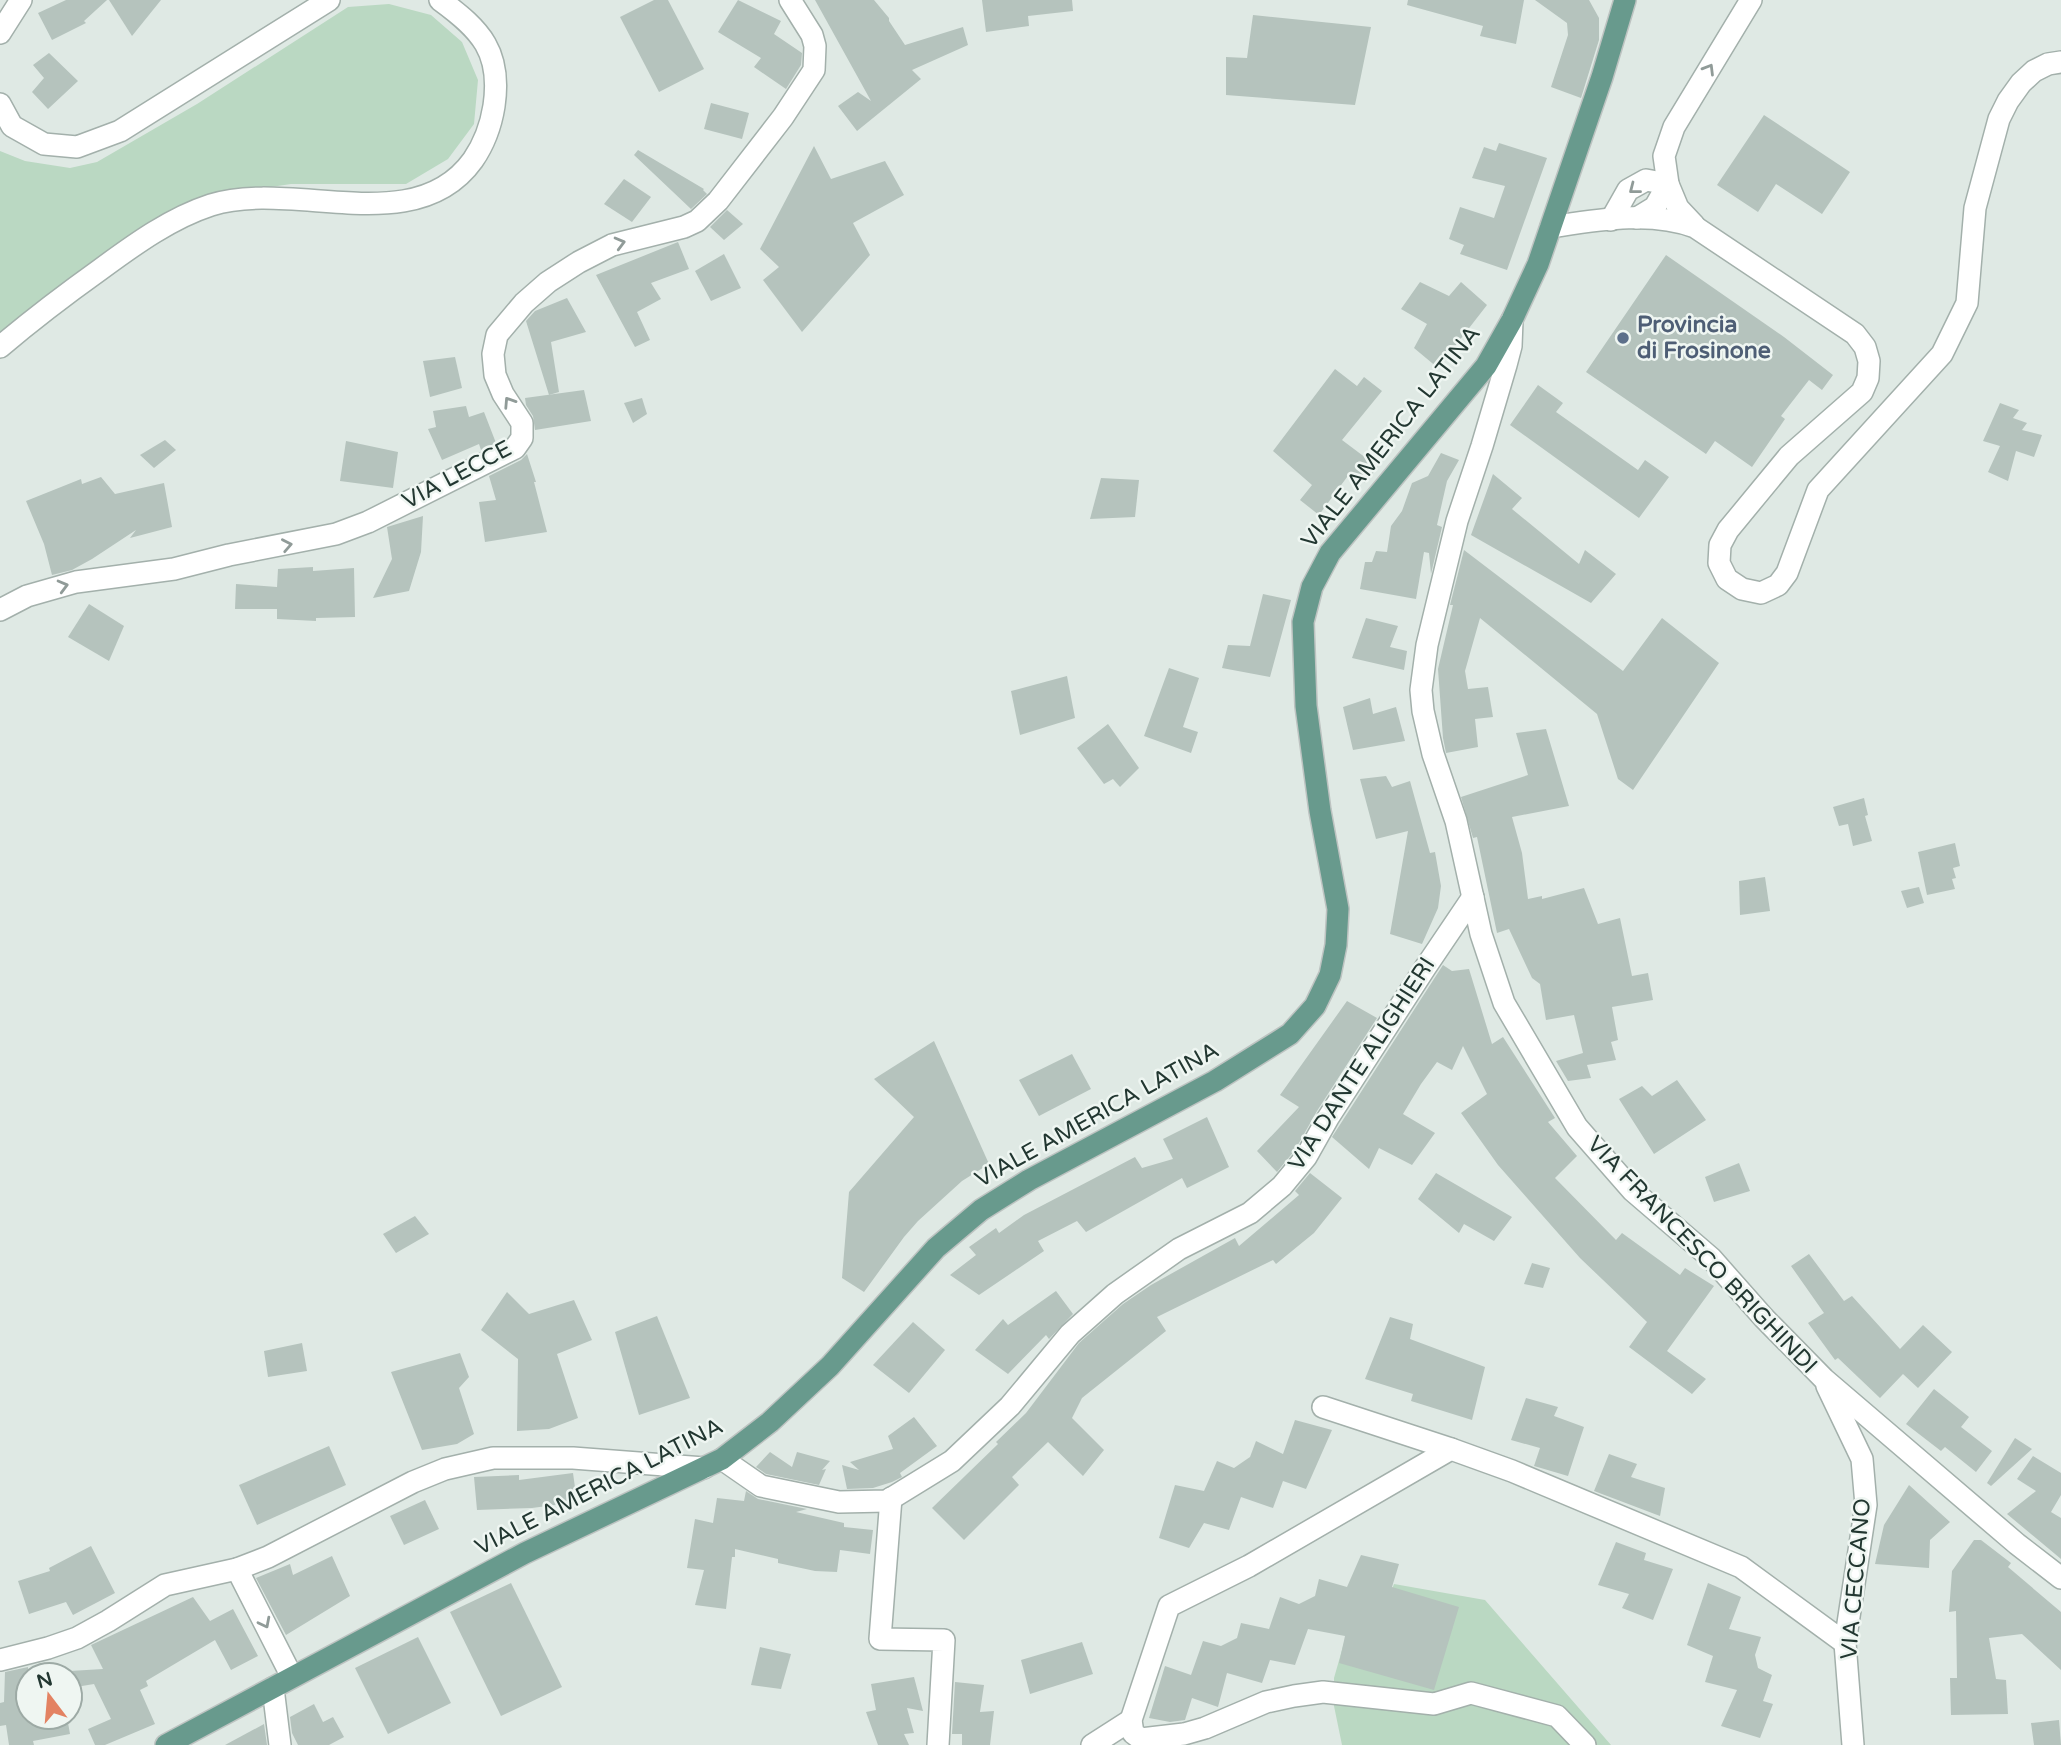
<svg xmlns="http://www.w3.org/2000/svg" width="2061" height="1745" viewBox="0 0 2061 1745" font-family="'Varela Round',sans-serif">
  <style>
    .green { fill: #bad8c2 }
    .building { fill: #b5c3bd }
    .lines { fill: none; stroke-linecap: round; stroke-linejoin: round }
    .minor-casing { stroke: #a3b0ab; stroke-width: 24 }
    .major-casing { stroke: #bdc3c1; stroke-width: 24 }
    .minor { stroke: #fff; stroke-width: 21 }
    .major { stroke: #689a8d; stroke-width: 21 }
    .oneway { stroke: #909b98 }
    .service-dot { fill: #5c6f8a; stroke: #eff6f2; stroke-width: 2.5 }
    .labels { text-anchor: middle; dominant-baseline: central; stroke-width: 5; stroke-linejoin: round; paint-order: stroke }
    .service-label { font-size: 23px; font-weight: bold; fill: #4e5e75; stroke: #eff6f2; text-anchor: start }
    .street-label { font-size: 23px; fill: #223731; stroke: #eff6f2 }
  </style>
  <rect width="100%" height="100%" fill="#dfe9e4"/>
  <g class="green">
    <path d="M389,4L431,15L462,42L478,80L474,124L448,159L406,184H291L196,198L152,220L0,332V151L25,161L70,168L97,162L197,104L348,7Z"/>
    <path d="M1394,1584L1485,1600L1611,1745H1342L1334,1706V1678L1352,1615L1380,1621Z"/>
  </g>
  <g class="building">
    <path d="M66,0H107L84,21L86,23L52,40L38,13Z"/>
    <path d="M109,0H161L132,36Z"/>
    <path d="M654,0H668L704,69L659,92L620,17Z"/>
    <path d="M738,0L781,21L774,34L802,53L801,65L786,89L754,67L761,58L718,32Z"/>
    <path d="M815,0H874L889,18V21L905,45L963,27L968,45L912,70L921,79L857,131L838,106L858,92L871,101Z"/>
    <path d="M982,0H1072L1073,11L1028,16L1029,26L986,32Z"/>
    <path d="M1408,0H1524L1516,44L1480,36L1483,26L1407,5Z"/>
    <path d="M1535,0H1589L1599,18V40L1581,98L1551,87L1568,35L1567,23Z"/>
    <path d="M1253,15L1371,27L1355,105L1226,95V57L1247,58Z"/>
    <path d="M49,53L78,81L48,109L32,92L44,78L33,65Z"/>
    <path d="M711,103L749,113L742,139L704,129Z"/>
    <path d="M1764,115L1850,172L1822,214L1776,184L1758,212L1717,185Z"/>
    <path d="M1499,143L1547,158L1507,270L1460,254L1464,245L1449,239L1460,207L1494,218L1505,186L1472,178L1484,147L1496,151Z"/>
    <path d="M814,146L831,179L885,161L904,195L853,223L870,255L802,332L763,280L779,267L760,249Z"/>
    <path d="M638,150L704,189L703,190L707,194L691,209L634,155Z"/>
    <path d="M624,179L651,197L632,222L604,204Z"/>
    <path d="M727,210L743,224L724,240L710,227Z"/>
    <path d="M678,242L689,269L651,283L661,299L637,312L650,340L635,347L596,275Z"/>
    <path d="M724,254L741,288L711,301L695,271Z"/>
    <path d="M1666,255L1784,337L1833,375L1822,390L1809,380L1781,416L1785,419L1752,467L1715,441L1706,454L1586,372Z"/>
    <path d="M1420,282L1449,296L1461,282L1487,305L1438,368L1414,348L1427,324L1401,309Z"/>
    <path d="M567,298L586,332L551,342L559,392L549,395L526,321L535,311Z"/>
    <path d="M455,357L462,388L430,397L423,361Z"/>
    <path d="M1335,369L1357,386L1364,377L1382,391L1342,440L1378,467L1365,483L1350,473L1319,515L1300,500L1312,485L1273,451Z"/>
    <path d="M1538,385L1563,403L1556,412L1638,470L1645,460L1669,477L1639,518L1510,425Z"/>
    <path d="M584,390L591,421L535,430L533,416L526,405L525,398Z"/>
    <path d="M642,398L647,414L633,423L624,403Z"/>
    <path d="M2000,403L2019,410L2013,418L2027,423L2022,430L2042,435L2034,457L2016,451L2008,481L1988,472L2000,446L1983,441Z"/>
    <path d="M466,406L469,417L484,412L496,443L481,450L479,444L442,460L428,429L436,427L433,411Z"/>
    <path d="M165,440L176,450L154,468L140,455Z"/>
    <path d="M346,441L398,452L393,488L340,481Z"/>
    <path d="M1441,453L1459,460L1447,481L1437,525L1442,527L1431,574L1429,553L1424,552L1416,599L1360,589L1365,562H1372L1376,551L1387,552L1391,526L1402,511L1412,483L1428,476Z"/>
    <path d="M527,454L536,482H534L547,532L485,542L479,502L496,500L489,476L521,460Z"/>
    <path d="M1493,474L1522,498L1512,509L1579,564L1585,550L1616,574L1591,603L1471,535Z"/>
    <path d="M101,477L115,494L164,483L172,527L130,538L136,530L92,559L72,570L52,575L44,544L26,501L81,479L82,484Z"/>
    <path d="M1101,478L1139,480L1135,517L1090,519Z"/>
    <path d="M423,516L421,552L409,591L373,598L392,559L387,527Z"/>
    <path d="M1464,550L1623,671L1662,618L1719,663L1633,790L1618,779L1597,714L1480,618L1465,671L1468,689L1488,687L1493,717L1475,719L1478,747L1446,753L1443,738L1438,669L1453,605H1450Z"/>
    <path d="M313,567V571L354,568L355,617L316,618V621L277,619V609H235L236,584L277,587L278,569Z"/>
    <path d="M1263,594L1291,600L1270,677L1222,668L1228,645L1250,646Z"/>
    <path d="M89,604L124,626L109,661L68,637Z"/>
    <path d="M1366,618L1398,626L1390,647L1407,651L1404,670L1352,658Z"/>
    <path d="M1169,668L1199,678L1183,727L1198,732L1191,753L1144,736Z"/>
    <path d="M1067,676L1075,718L1020,735L1011,691Z"/>
    <path d="M1370,698L1373,714L1396,707L1405,741L1353,750L1343,707Z"/>
    <path d="M1108,724L1139,768L1120,787L1113,779L1104,784L1077,748Z"/>
    <path d="M1546,729L1569,806L1512,817L1522,853L1528,899L1542,896V899L1584,888L1598,924L1620,918L1632,976L1648,973L1653,1000L1612,1007L1618,1040L1611,1042L1616,1060L1587,1065L1591,1078L1568,1081L1556,1061L1583,1053L1574,1015L1546,1020L1540,984L1532,978L1509,929L1497,933L1477,837L1473,838L1461,797L1528,775L1516,733Z"/>
    <path d="M1386,776L1392,787L1410,781L1430,853L1435,852L1441,886L1438,908L1422,944L1390,934L1408,831L1376,839L1360,779Z"/>
    <path d="M1864,798L1868,815L1865,816L1872,841L1853,846L1848,824L1839,826L1833,807Z"/>
    <path d="M1955,843L1960,866L1953,868L1956,878L1952,879L1955,889L1927,895L1918,852Z"/>
    <path d="M1765,877L1770,911L1740,915L1739,881Z"/>
    <path d="M1919,887L1924,903L1907,908L1901,891Z"/>
    <path d="M1443,965L1452,971L1469,969L1492,1044L1503,1037L1555,1118L1548,1122L1577,1156L1555,1178L1616,1240L1622,1233L1680,1275L1685,1268L1714,1286L1667,1351L1706,1379L1692,1394L1629,1347L1647,1322L1580,1258L1498,1165L1461,1113L1487,1094L1463,1046L1452,1070L1437,1062L1421,1084L1403,1114L1435,1133L1412,1165L1379,1148L1369,1169L1332,1137Z"/>
    <path d="M1347,1001L1377,1018L1317,1111L1295,1150L1277,1172L1257,1151L1299,1107L1280,1095Z"/>
    <path d="M934,1041L989,1164L962,1181L918,1221L904,1237L864,1292L842,1278L849,1192L914,1117L874,1079Z"/>
    <path d="M1072,1054L1091,1089L1039,1116L1019,1080Z"/>
    <path d="M1677,1080L1706,1120L1654,1154L1619,1099L1642,1086L1652,1096Z"/>
    <path d="M1207,1117L1229,1167L1187,1188L1182,1178L1086,1232L1077,1221L1038,1241L1044,1251L979,1295L950,1275L976,1255L969,1247L996,1228L999,1233L1024,1215L1135,1157L1142,1168L1173,1159L1163,1139Z"/>
    <path d="M1739,1163L1750,1191L1714,1202L1705,1177Z"/>
    <path d="M1310,1173L1342,1198L1314,1233L1276,1264L1273,1260L1157,1317L1166,1331L1082,1398L1072,1418L1104,1450L1083,1476L1048,1442L1012,1477L1019,1485L964,1540L932,1508L998,1444L996,1442L1026,1413L1079,1343L1123,1304L1151,1285L1235,1238L1239,1246L1299,1195L1295,1191Z"/>
    <path d="M1436,1173L1512,1217L1494,1241L1464,1224L1459,1233L1418,1199Z"/>
    <path d="M415,1216L429,1234L396,1253L383,1234Z"/>
    <path d="M1809,1254L1844,1301L1852,1296L1900,1349L1923,1325L1952,1352L1918,1388L1903,1374L1880,1398L1838,1358L1835,1360L1808,1323L1824,1313L1791,1266Z"/>
    <path d="M1532,1263L1550,1268L1543,1288L1524,1284Z"/>
    <path d="M1056,1291L1073,1314L1049,1339L1046,1335L1008,1374L975,1350L1003,1319L1008,1325Z"/>
    <path d="M507,1292L529,1314L574,1300L592,1340L557,1354L578,1418L549,1429L517,1431L518,1359L481,1330Z"/>
    <path d="M657,1316L690,1398L639,1415L615,1332Z"/>
    <path d="M1390,1317L1413,1324L1410,1339L1485,1367L1472,1420L1411,1401L1413,1394L1365,1379Z"/>
    <path d="M913,1322L945,1350L909,1393L873,1365Z"/>
    <path d="M302,1343L307,1371L268,1377L264,1351Z"/>
    <path d="M460,1353L469,1377L459,1388L474,1434L457,1444L422,1450L391,1372Z"/>
    <path d="M1934,1389L1969,1417L1961,1427L1992,1451L1976,1472L1945,1447L1941,1451L1906,1424Z"/>
    <path d="M1526,1398L1558,1407L1554,1416L1584,1427L1568,1476L1534,1466L1540,1448L1511,1440Z"/>
    <path d="M914,1417L937,1446L900,1473L902,1477L892,1482L873,1488L847,1489L842,1465L859,1470L850,1462L893,1449L888,1436Z"/>
    <path d="M1295,1420L1332,1430L1306,1489L1283,1481L1273,1508L1241,1497L1229,1530L1204,1523L1189,1548L1159,1538L1175,1485L1204,1491L1217,1461L1234,1468L1250,1457L1256,1441L1283,1454Z"/>
    <path d="M2015,1438L2032,1449L1991,1486L1987,1483Z"/>
    <path d="M329,1446L346,1485L257,1525L239,1485Z"/>
    <path d="M770,1452L792,1467L797,1452L830,1461L822,1470L826,1469L819,1485L766,1474L756,1467Z"/>
    <path d="M1609,1454L1637,1464L1631,1477L1665,1488L1660,1516L1594,1491Z"/>
    <path d="M2033,1456L2061,1473V1495L2051,1512L2061,1518V1559L2007,1514L2036,1491L2017,1479Z"/>
    <path d="M573,1473L577,1502L532,1508L477,1510L474,1477L519,1475V1480Z"/>
    <path d="M1909,1485L1950,1522L1930,1540L1929,1568L1875,1564L1884,1525Z"/>
    <path d="M746,1491L758,1499L807,1509L796,1512L844,1523V1527L873,1530L870,1554L840,1550L837,1572L815,1571L778,1563V1559L735,1549V1557H732L726,1609L695,1605L704,1570L687,1568L695,1519L713,1523L717,1498L744,1501Z"/>
    <path d="M425,1500L439,1529L404,1545L390,1516Z"/>
    <path d="M1974,1540H1981L2011,1563L2008,1567L2061,1612V1670L2022,1634L1989,1638L1996,1679L2006,1680L2008,1714L1951,1715L1950,1678H1957L1956,1611L1949,1612L1952,1571Z"/>
    <path d="M1616,1542L1646,1553L1644,1560L1673,1569L1653,1620L1622,1608L1629,1594L1598,1585Z"/>
    <path d="M91,1546L115,1593L73,1615L66,1602L29,1614L18,1581L50,1571L49,1568Z"/>
    <path d="M1361,1555L1399,1564L1392,1587L1459,1607L1434,1690L1339,1663L1345,1636L1308,1629L1295,1665L1270,1660L1262,1683L1227,1673L1218,1707L1192,1698L1185,1720L1170,1722L1149,1718L1165,1666L1191,1675L1203,1641L1221,1646L1237,1638L1241,1623L1269,1629L1280,1597L1299,1604L1315,1596L1319,1579L1347,1587Z"/>
    <path d="M332,1556L350,1596L286,1635L256,1578L290,1564L293,1575Z"/>
    <path d="M511,1583L562,1687L501,1716L450,1612Z"/>
    <path d="M1708,1583L1741,1597L1729,1629L1761,1637L1755,1655L1758,1668L1772,1675L1763,1701L1773,1704L1760,1738L1721,1726L1737,1690L1705,1682L1713,1656L1687,1645Z"/>
    <path d="M193,1597L210,1621L233,1609L258,1656L231,1670L215,1640L146,1681L148,1686L140,1690L155,1724L105,1745H95L88,1729L111,1719L94,1684L70,1688V1671L103,1669L91,1645Z"/>
    <path d="M418,1637L451,1703L388,1734L355,1668Z"/>
    <path d="M1082,1642L1093,1674L1030,1694L1021,1660Z"/>
    <path d="M760,1647L791,1654L781,1689L751,1685Z"/>
    <path d="M28,1667V1717H67L70,1734L33,1741L34,1745H9L6,1725L0,1726V1703L4,1702L5,1672Z"/>
    <path d="M914,1677L923,1711L907,1708L914,1733L904,1734L909,1745H878L866,1712L876,1710L871,1684Z"/>
    <path d="M955,1682L984,1685L980,1712L994,1711L990,1745H962V1734H952Z"/>
    <path d="M314,1704L323,1722L333,1717L344,1737L329,1745H298L292,1733L290,1717Z"/>
    <path d="M2059,1720L2061,1745H2034L2031,1723Z"/>
    <path d="M264,1724L267,1745H225Z"/>
  </g>
  <g class="lines">
    <g class="minor-casing">
      <g id="minor">
        <path d="M0,33L21,0"/>
        <path d="M0,104L12,126L44,144L77,147L120,131L329,0"/>
        <path d="M1637,218L1655,207L1668,184L1664,156L1674,127L1751,0"/>
        <path d="M1611,220L1628,190L1646,180L1668,184L1678,208L1694,225"/>
        <path d="M1551,227C1597,220 1651,210 1695,227L1855,334L1865,347L1869,361L1868,378L1862,392L1789,456L1728,530L1720,545L1719,563L1727,579L1742,589L1761,593L1778,585L1787,573L1818,490L1942,354L1967,303L1975,208L1999,119L2008,101L2021,83L2034,71L2048,64L2061,62"/>
        <path d="M1512,320L1511,346L1506,365L1482,446L1457,521L1427,645L1421,690L1423,711L1433,754L1456,821L1481,934L1504,1003L1577,1127L1633,1191L1711,1258L1764,1318L1824,1379L2017,1544L2061,1578"/>
        <path d="M0,347C33,319 66,294 101,269C135,244 171,218 211,205C293,179 415,241 473,160C484,144 491,125 494,106C502,52 481,30 440,0"/>
        <path d="M0,610L27,596L76,582L174,569L229,555L336,534L368,522L515,448L522,438V423L503,394L495,375L493,354L497,335L524,303L548,282L579,262L612,245L684,227L697,221L718,201L783,117L814,70L815,46L812,35L790,0"/>
        <path d="M1827,1386L1862,1459L1866,1505L1845,1643L1853,1745"/>
        <path d="M1323,1407L1451,1449"/>
        <path d="M722,1459L761,1486L839,1502L887,1501L952,1461L1010,1406L1070,1334L1115,1294L1179,1249L1250,1213L1282,1186L1306,1157L1328,1118L1425,968L1473,897"/>
        <path d="M891,1498L880,1639L944,1640L938,1745"/>
        <path d="M237,1569L292,1677"/>
        <path d="M0,1660L48,1648L77,1638L108,1621L165,1585L237,1569L268,1557L413,1482L445,1469L493,1458H573L704,1468"/>
        <path d="M273,1688L280,1745"/>
        <path d="M1092,1745L1131,1720"/>
        <path d="M1585,1745L1557,1716L1471,1693L1434,1704L1323,1692L1294,1696L1266,1702L1205,1728L1184,1734L1141,1739L1133,1733L1131,1720L1169,1606L1249,1566L1451,1449L1512,1471L1741,1567L1845,1643"/>
      </g>
    </g>
    <g class="major-casing">
      <path id="major" d="M166,1745L525,1553L722,1459L770,1422L830,1366L936,1248L981,1210L1029,1180L1215,1081L1290,1034L1315,1006L1330,975L1336,945L1338,909L1320,811L1306,706L1303,622L1312,587L1330,553L1486,366L1512,320L1538,264L1602,77L1625,0"/>
    </g>
    <use href="#minor" class="minor"/>
    <use href="#major" class="major"/>
  </g>
  <defs><path id="oneway-chevron" d="M-2-3.5L2.5 0L-2 3.5" fill="none" stroke-width="1.6" stroke-linecap="round" stroke-linejoin="round" transform="scale(1.75)"/></defs>
  <g class="oneway">
    <use href="#oneway-chevron" transform="translate(1709 69) rotate(-59)"/>
    <use href="#oneway-chevron" transform="translate(1634 189) rotate(142)"/>
    <use href="#oneway-chevron" transform="translate(620 243) rotate(-15)"/>
    <use href="#oneway-chevron" transform="translate(509 402) rotate(-123)"/>
    <use href="#oneway-chevron" transform="translate(287 545) rotate(-11)"/>
    <use href="#oneway-chevron" transform="translate(63 586) rotate(-15)"/>
    <use href="#oneway-chevron" transform="translate(265 1623) rotate(63)"/>
  </g>
  <circle class="service-dot" cx="1623" cy="338" r="7"/>
  <g class="labels">
    <g class="service-label">
      <text x="1637" y="325">Provincia<tspan x="1637" dy="26">di Frosinone</tspan></text>
    </g>
    <g class="street-label">
      <text transform="translate(1391 437) rotate(-52)">VIALE AMERICA LATINA</text>
      <text transform="translate(457 475) rotate(-28)">VIA LECCE</text>
      <text transform="translate(1362 1064) rotate(-57)">VIA DANTE ALIGHIERI</text>
      <text transform="translate(1097 1115) rotate(-29)">VIALE AMERICA LATINA</text>
      <text transform="translate(1702 1255) rotate(46)">VIA FRANCESCO BRIGHINDI</text>
      <text transform="translate(599 1487) rotate(-27)">VIALE AMERICA LATINA</text>
      <text transform="translate(1856 1579) rotate(-85)">VIA CECCANO</text>
    </g>
  </g>
  <g transform="translate(49 1696) rotate(344)"><circle r="33" fill="#eff6f2" stroke="#9daaa5" stroke-width="2"/>
  <path d="M0-5L12 26L0 18L-12 26Z" fill="#e38262"/>
  <text y="-10" font-size="19" font-weight="bold" text-anchor="middle" fill="#223731">N</text>
  </g>
</svg>
